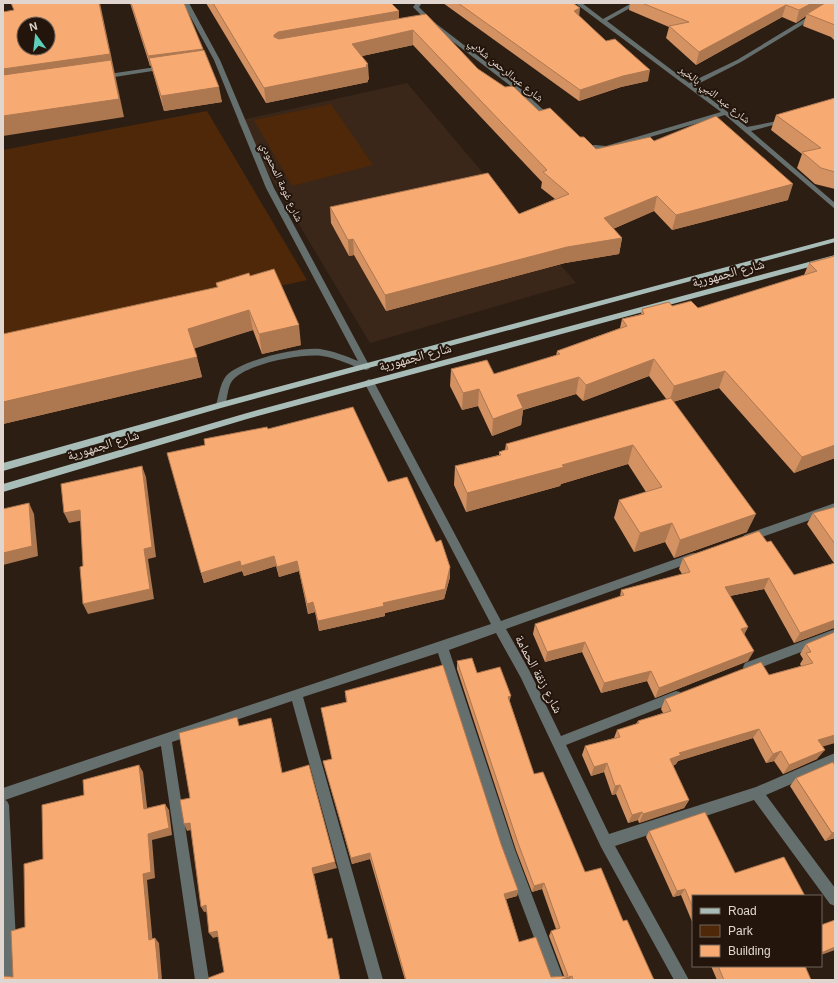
<svg xmlns="http://www.w3.org/2000/svg" width="838" height="983" viewBox="0 0 838 983" font-family="Arial,'Noto Naskh Arabic',sans-serif">
  <style>
    .built { fill: #3a2719 }
    .green { fill: #4e2808 }
    .lines { fill: none; stroke-linecap: round; stroke-linejoin: round }
    .minor { fill: #656f6d; fill-rule: evenodd }
    .major { fill: #a8bdb8; fill-rule: evenodd }
    .wall { fill: #d49262 }
    .shaded-wall { fill: #ad7750 }
    .building { fill: #f7aa72; stroke: #ad7750; fill-rule: evenodd }
    .labels { text-anchor: middle; dominant-baseline: central; stroke-width: 4; stroke-linejoin: round; paint-order: stroke }
    .far-street-label { font-size: 11px; fill: #e0d6cf; stroke: #23150b }
    .street-label { font-size: 13px; fill: #e0d6cf; stroke: #23150b }
  </style>
  <rect width="100%" height="100%" fill="#2d1e14"/>
  <path class="built" d="M407,83L576,283L370,343L237,121Z"/>
  <g class="green">
    <path d="M331,104L373,165L292,186L254,120Z"/>
    <path d="M207,111L307,280L3,348V150Z"/>
  </g>
  <g class="lines">
    <g class="minor">
      <path d="M183,3H189L220,60L274,188L370,367L369,369L366,370C351,366 338,358 322,356C302,353 245,364 232,381C227,388 228,399 224,407H218L216,405C219,395 220,384 226,376C241,360 298,347 320,349C333,351 346,356 358,361L266,188L214,60Z"/>
      <path d="M416,3H422L419,7L434,22L521,89L552,118V120H548L517,91L430,24L413,7Z"/>
      <path d="M575,3H582L603,19L632,3H639L607,21L689,83L737,60L831,3H835V5L741,62L694,86L747,127L788,119V121L751,131L835,203V209L725,115L606,150L579,151V147L595,145L606,146L721,112Z"/>
      <path d="M163,66L166,68L165,69L102,79L99,77L102,75Z"/>
      <path d="M369,379L374,382L501,621L690,554L694,553L698,554L699,557L698,560L506,629L529,670L561,736L676,691L680,692L682,696L680,700L566,745L609,834L756,787L835,753V765L766,795L835,888V906L830,904L754,800L615,846L689,980H674L601,847L521,678L496,633L449,650L515,850L564,980H550L501,850L438,653L303,697L383,980H369L292,701L172,742L209,980H195L161,746L5,800L7,801L9,805L18,980H4L3,788L491,624L364,382Z"/>
      <path d="M835,503V511L748,542L744,541L743,538L744,535Z"/>
      <path d="M835,629V639L749,672L745,671L743,667L745,663Z"/>
    </g>
    <g class="major">
      <path d="M835,238V242L221,408L3,471V463L221,402Z"/>
      <path d="M835,255V260L247,419L3,492V484L247,413Z"/>
    </g>
  </g>
  <g class="wall">
    <path d="M130,3H184L203,50L222,102L164,111L151,66H150Z"/>
    <path d="M206,3H391L399,19L478,69L539,111L580,137L596,149L654,141L788,200L672,230L654,211L613,229L622,238L619,254L565,263L386,311L354,255L349,256L331,223L330,207L519,214L555,199L541,188L542,182L413,45L362,56L369,79L368,80V82L266,103Z"/>
    <path d="M443,3H573L579,16L648,81L621,87L579,101Z"/>
    <path d="M630,3H835V41L831,37L803,26L806,16L796,23L782,17L696,65L666,38L669,27L629,10Z"/>
    <path d="M835,98V189L815,184L797,168L802,154L771,130L776,115Z"/>
    <path d="M835,256V458L794,473L719,388L673,402L747,532L674,558L665,542L634,552L614,518L619,500L646,492L628,464L561,484L560,486L466,512L454,485L455,466L499,455V452L505,450L506,444L667,400L649,376L583,401L576,394L523,410L521,425L492,436L478,406L462,410L450,386L451,369L494,374L556,356L557,351L620,328L622,319L641,314L642,309L672,306L698,308L804,275L809,263Z"/>
    <path d="M250,276L301,345L262,354L253,330L194,348L202,377L3,424L217,288L216,283Z"/>
    <path d="M268,429L388,482L450,567V577L444,599L385,613V616L319,631L315,612L308,614L299,571L279,577L276,566L244,576L242,571L204,583L201,573L205,445Z"/>
    <path d="M835,507V628H834L794,643L764,589L730,596L748,627L744,634L748,661L655,698L647,681L601,693L582,652L545,662L533,634L535,624L620,597L621,590L682,574L679,569L683,558L767,542L794,575L834,563L807,524L813,513Z"/>
    <path d="M835,632V742L822,746L817,759L783,774L774,761L766,763L753,738L678,761L676,764L673,766L689,800L684,808L639,823L638,820L628,823L616,794L612,795L604,772L591,776L582,755L585,746L614,738L617,730L636,724L638,721L663,713L661,709L665,699L769,675L801,666L800,664L803,659L800,654L806,644Z"/>
    <path d="M457,661L477,673L510,702L534,774L585,872L623,921L654,980H405L370,859L352,864L325,768L323,761L332,759L321,708L346,702L345,691L501,844L518,890L517,896L506,899L519,942L551,977L564,976L549,936L551,931L556,929L542,889L532,892L516,850L457,669Z"/>
    <path d="M796,778L835,838L825,841L790,786Z"/>
    <path d="M649,831L735,873L693,896V924L681,895L673,897L646,837Z"/>
    <path d="M711,966H805L811,980H717Z"/>
  </g>
  <g class="shaded-wall">
    <path d="M99,3H100L124,117L3,136V69Z"/>
    <path d="M812,3H828L807,14L806,16L796,23L799,10Z"/>
    <path d="M786,5L782,17L696,65L699,52Z"/>
    <path d="M580,8L579,18L574,11Z"/>
    <path d="M399,11V26L280,47L274,35L278,32Z"/>
    <path d="M413,30V45L353,58L352,44Z"/>
    <path d="M203,49L205,59L149,58L151,66H150L148,56Z"/>
    <path d="M368,64L369,79L368,80V82L266,103L264,88Z"/>
    <path d="M650,70L648,81L621,87L579,101L580,90L623,76Z"/>
    <path d="M219,87L222,102L164,111L161,96Z"/>
    <path d="M793,184L788,200L672,230L676,215Z"/>
    <path d="M657,196L654,211L601,234L604,218Z"/>
    <path d="M622,238L619,254L565,263L386,311L385,295L567,247Z"/>
    <path d="M353,239L354,255L349,256L348,240Z"/>
    <path d="M249,310L253,330L193,349L188,329Z"/>
    <path d="M299,325L301,345L262,354L259,334Z"/>
    <path d="M197,357L202,377L3,424V402Z"/>
    <path d="M654,359L649,376L583,401L586,385Z"/>
    <path d="M725,371L719,388L669,403L674,386Z"/>
    <path d="M579,377L576,394L523,410L521,425L492,436L493,419L517,395Z"/>
    <path d="M479,389L478,406L462,410L463,393Z"/>
    <path d="M633,445L628,464L561,484L560,486L466,512L467,493L562,465Z"/>
    <path d="M835,445V458L794,473L802,457Z"/>
    <path d="M142,466L146,477L156,557L148,559L154,599L88,614L83,604L144,549Z"/>
    <path d="M29,503L34,514L38,556L3,565V553Z"/>
    <path d="M80,510L84,520L69,523L64,513Z"/>
    <path d="M756,514L747,532L674,558L680,540Z"/>
    <path d="M672,523L665,542L634,552L640,533Z"/>
    <path d="M274,556L276,566L244,576L241,566Z"/>
    <path d="M240,561L242,571L204,583L201,573Z"/>
    <path d="M297,561L299,571L279,577L277,567Z"/>
    <path d="M450,567V577L444,599L385,613V616L319,631L318,621L383,603Z"/>
    <path d="M769,578L764,589L720,598L725,587Z"/>
    <path d="M313,602L315,612L308,614L307,604Z"/>
    <path d="M835,620L834,628L794,643L800,633Z"/>
    <path d="M748,627L743,637L741,629Z"/>
    <path d="M585,642L582,652L545,662L547,652Z"/>
    <path d="M754,651L748,661L655,698L659,688Z"/>
    <path d="M651,671L647,681L601,693L604,683Z"/>
    <path d="M511,696L509,703L508,697Z"/>
    <path d="M271,718L273,725L284,780L282,773Z"/>
    <path d="M759,729L753,738L678,761L676,764L666,768L670,759L679,753Z"/>
    <path d="M835,735V743L811,750L818,740Z"/>
    <path d="M825,750L817,759L783,774L789,765Z"/>
    <path d="M781,751L774,761L766,763L773,754Z"/>
    <path d="M607,763L604,772L591,776L594,767Z"/>
    <path d="M139,765L143,772L148,815L144,809Z"/>
    <path d="M620,785L616,794L612,795L615,786Z"/>
    <path d="M689,800L684,808L639,823L643,814Z"/>
    <path d="M165,804L169,810L172,835L152,840L155,878L147,880L153,945L149,940L143,874L148,834Z"/>
    <path d="M642,812L638,820L628,823L632,815Z"/>
    <path d="M190,823L194,829L187,831L184,824Z"/>
    <path d="M835,832V838L825,841L832,833Z"/>
    <path d="M370,853V859L352,864L351,858Z"/>
    <path d="M335,862L337,868L314,874L329,944L312,868Z"/>
    <path d="M544,883L542,889L532,892L534,886Z"/>
    <path d="M685,889L681,895L673,897L677,891Z"/>
    <path d="M518,890L517,896L503,900L504,894Z"/>
    <path d="M206,905L209,911L204,912L201,907Z"/>
    <path d="M217,931L220,936L213,938L209,933Z"/>
    <path d="M155,938L159,943L162,980H159Z"/>
    <path d="M835,947V950L821,955V953Z"/>
    <path d="M572,976L569,980H559Z"/>
  </g>
  <g class="building">
    <path d="M11,3H99L110,54L3,69V12L14,10ZM24,24H48V48H24Z"/>
    <path d="M131,3H184L203,49L148,56Z"/>
    <path d="M213,3H391L399,11L278,32L274,35V37L279,39L426,14L478,69L505,87L513,86L539,111L550,108L580,137H584L596,149L650,137L654,141L716,116L793,184L676,215L657,196L604,218L622,238L567,247L385,295L353,239L348,240L330,207L488,173L519,214L569,194L543,172L547,170L413,30L352,44L368,64L366,65L367,67L264,88Z"/>
    <path d="M458,3H573L580,8L574,11L606,41L615,39L650,70L623,76L580,90Z"/>
    <path d="M642,3H812L799,10L786,5L699,52L669,26L689,22Z"/>
    <path d="M825,3H835V25L807,14Z"/>
    <path d="M204,50L219,87L161,96L149,58Z"/>
    <path d="M111,60L119,99L3,116V75Z"/>
    <path d="M835,98V172L821,168L802,152L821,148L776,115Z"/>
    <path d="M835,256V445L802,457L725,371L674,386L654,359L586,385L579,377L517,395L523,408L493,419L479,389L463,393L451,369L487,360L494,374L560,354L557,351L627,326L622,319L644,314L642,309L669,302L672,306L691,301L698,308L817,271L809,263Z"/>
    <path d="M274,269L299,325L259,334L249,310L188,329L197,357L3,402V334L218,287L216,283L249,273L250,276Z"/>
    <path d="M671,398L756,514L680,540L672,523L640,533L619,500L662,487L633,445L562,465L564,467L467,493L455,466L501,455L499,452L508,449L506,444Z"/>
    <path d="M353,407L388,482L407,477L436,542L441,540L450,567L445,589L383,603L384,606L318,621L313,602L307,604L297,561L277,567L274,556L241,566L240,561L201,573L167,453L205,445L204,439L267,427L268,429Z"/>
    <path d="M142,466L152,547L144,549L150,589L83,604L80,567L83,566L80,510L64,513L61,484Z"/>
    <path d="M29,503L32,546L3,553V509Z"/>
    <path d="M835,507V544L813,513Z"/>
    <path d="M759,531L767,542L771,541L794,575L835,563V620L800,633L769,578L725,587L748,627L741,629L754,651L659,688L651,671L604,683L585,642L547,652L535,624L624,595L621,590L690,572L683,558Z"/>
    <path d="M835,632V735L818,740L825,750L789,765L781,751L773,754L759,729L679,753L681,755L670,759L689,800L643,814L642,812L632,815L620,785L615,786L607,763L594,767L585,746L620,737L617,730L639,723L638,721L671,711L665,699L761,662L769,675L813,663L806,653L811,652L806,644Z"/>
    <path d="M472,658L477,673L500,667L511,696L508,697L534,774L543,772L585,872L601,868L623,921L627,920L654,980H573L572,976L559,980H406L370,853L351,858L323,761L332,759L321,708L347,702L345,691L443,665L501,844L518,890L504,894L519,942L536,937L551,977L568,976L551,931L560,928L544,883L534,886L518,843L457,661Z"/>
    <path d="M237,717L239,726L271,718L282,773L309,765L335,862L312,868L328,939L332,938L340,980H209L208,978L224,972L217,931L209,933L206,905L201,907L190,823L184,824L180,800L190,798L179,733Z"/>
    <path d="M833,762L835,766V832L832,833L796,778Z"/>
    <path d="M139,765L144,809L165,804L169,828L148,834L151,872L143,874L149,940L155,938L159,980H3V976L13,977L11,931L25,927L24,864L43,859L42,805L84,795L83,780Z"/>
    <path d="M705,812L735,873L784,857L805,896H693V908L685,889L677,891L649,831Z"/>
    <path d="M835,920V947L821,953V925Z"/>
    <path d="M718,966H805L811,980H724Z"/>
  </g>
  <g class="labels">
    <g class="far-street-label">
      <text transform="translate(506 70) rotate(39)">شارع عبدالرحمن شلابي</text>
      <text transform="translate(715 94) rotate(38)">شارع عبد النبي بالخير</text>
      <text transform="translate(282 182) rotate(65)">شارع غومة المحمودي</text>
    </g>
    <g class="street-label">
      <text transform="translate(728 273) rotate(-15)">شارع الجمهورية</text>
      <text transform="translate(415 357) rotate(-15)">شارع الجمهورية</text>
      <text transform="translate(103 445) rotate(-17)">شارع الجمهورية</text>
      <text transform="translate(539 674) rotate(62)">شارع زنقة الحمامة</text>
    </g>
  </g>
  <rect width="838" height="983" fill="none" stroke="#e0d6cf" stroke-width="8"/>
  <rect x="692" y="895" width="130" height="72" fill="#23150b" stroke="#6f6259"/>
  <rect x="700" y="908" width="20" height="6" fill="#a8bdb8" stroke="#6f6259"/>
  <text x="728" y="915" font-size="12" fill="#e0d6cf">Road</text>
  <rect x="700" y="925" width="20" height="12" fill="#4e2808" stroke="#6f6259"/>
  <text x="728" y="935" font-size="12" fill="#e0d6cf">Park</text>
  <rect x="700" y="945" width="20" height="12" fill="#f7aa72" stroke="#6f6259"/>
  <text x="728" y="955" font-size="12" fill="#e0d6cf">Building</text>
  <g transform="translate(36 36) rotate(345)"><circle r="19" fill="#23150b" stroke="#6f6259"/>
  <path d="M0-3L7 15L0 10L-7 15Z" fill="#5cceba"/>
  <text y="-6" font-size="11" font-weight="bold" text-anchor="middle" fill="#e0d6cf">N</text>
  </g>
</svg>
